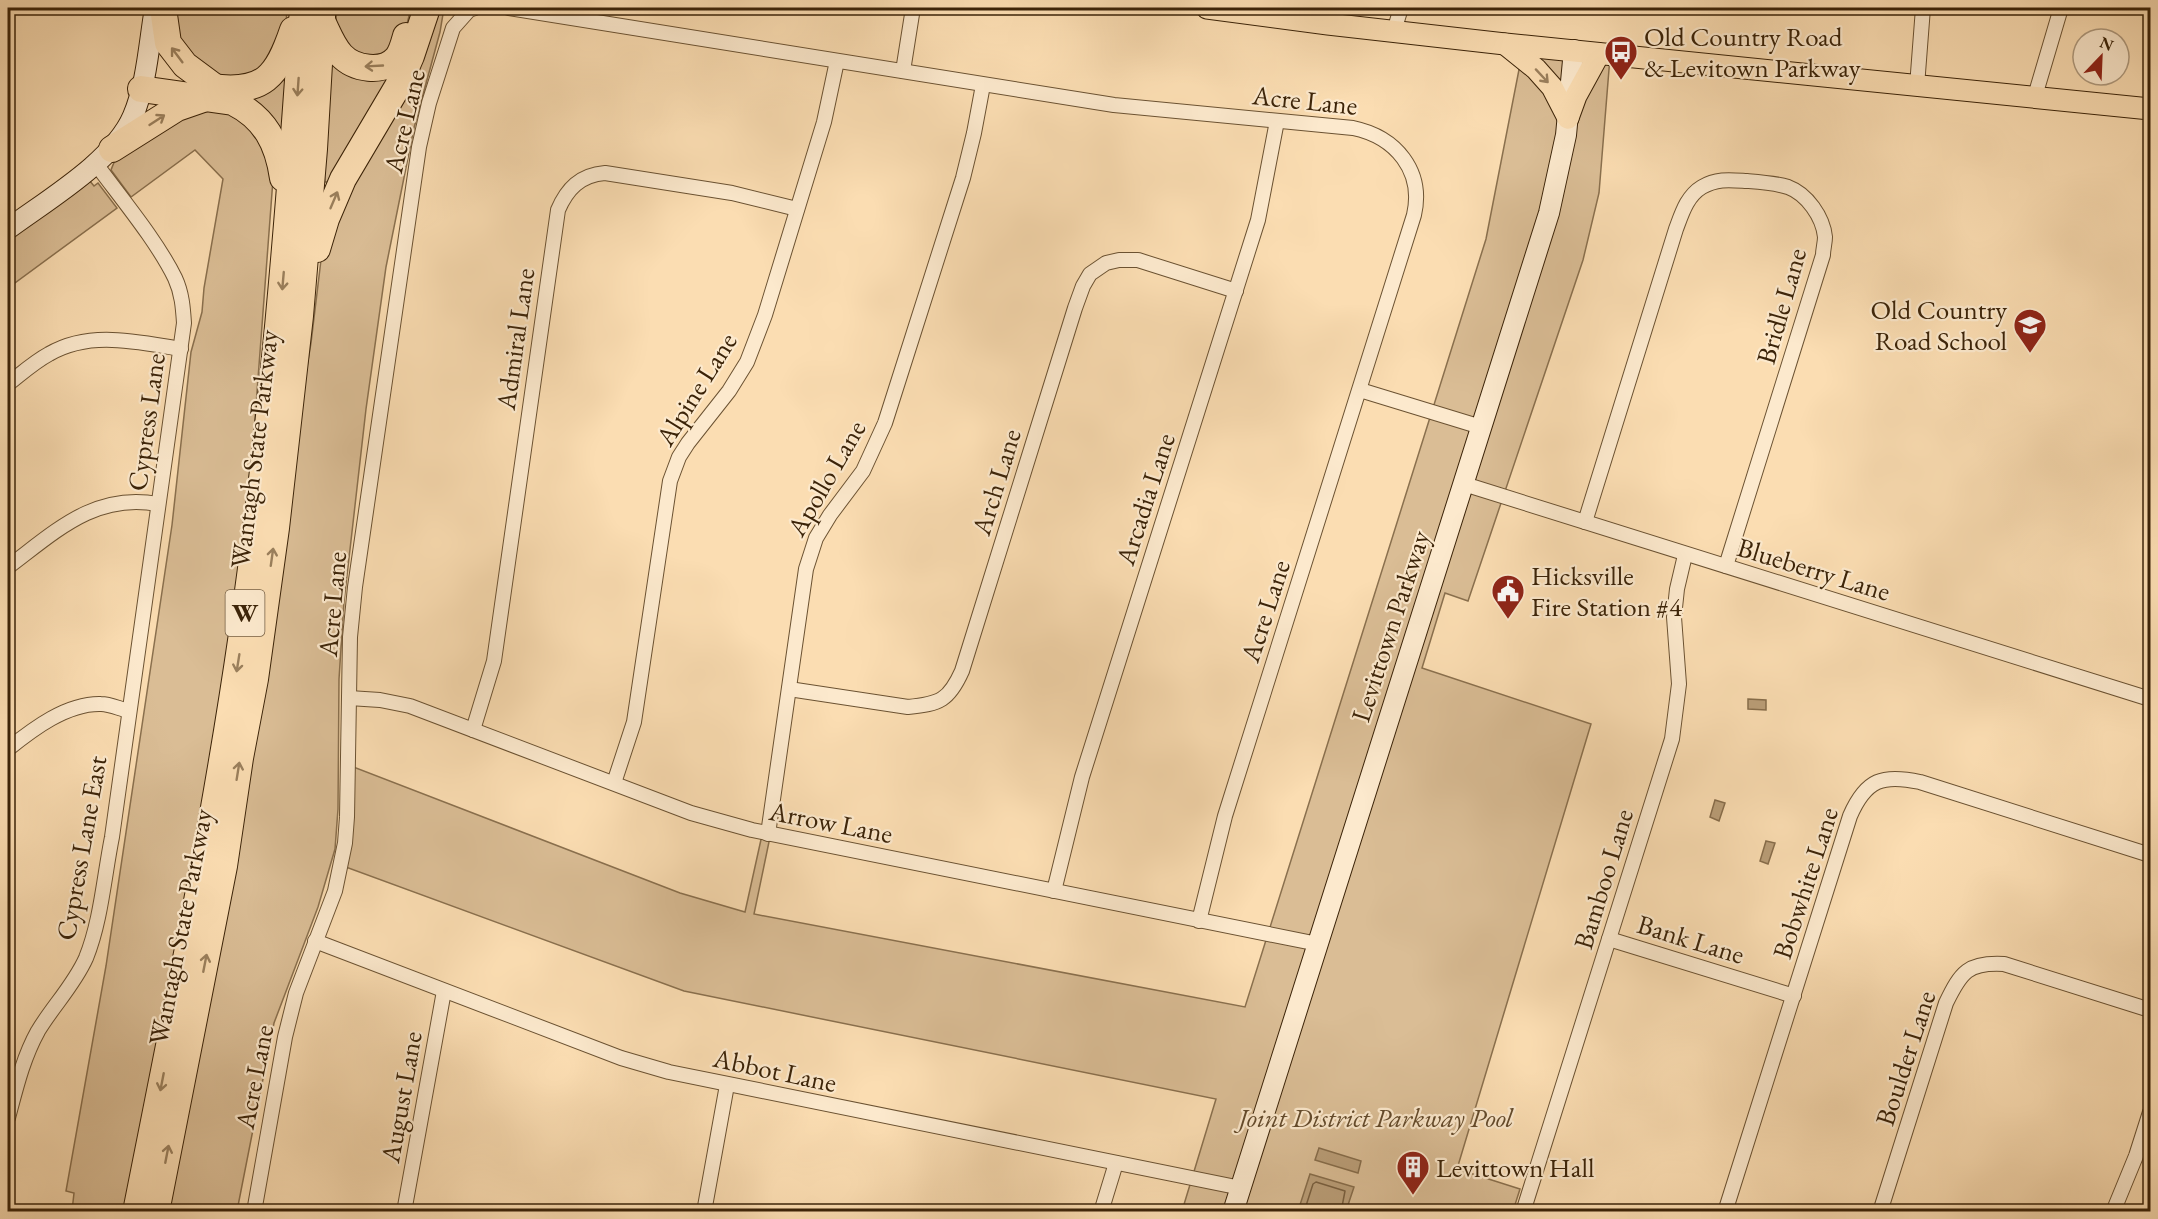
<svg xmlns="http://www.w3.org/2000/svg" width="2158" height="1219" viewBox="0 0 2158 1219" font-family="'EB Garamond',serif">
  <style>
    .green { fill: #dabd95; stroke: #8a704e; stroke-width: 1.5 }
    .water { fill: #ba9e78; stroke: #876d4b; stroke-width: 1.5 }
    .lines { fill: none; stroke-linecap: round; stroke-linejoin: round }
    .shore { stroke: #7a6040; stroke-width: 1.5 }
    .street-casing { stroke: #6b5232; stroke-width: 16 }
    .secondary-casing { stroke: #3b2308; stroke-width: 22 }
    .primary-casing { stroke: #3b2308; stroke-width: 23 }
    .highway-casing { stroke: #3b2308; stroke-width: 28 }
    .street { stroke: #fce9cd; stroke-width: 14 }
    .secondary { stroke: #fce9cd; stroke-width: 20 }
    .primary { stroke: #fbddb2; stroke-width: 21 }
    .highway { stroke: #fbddb2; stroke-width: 26 }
    .oneway { stroke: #9b805d }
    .labels { text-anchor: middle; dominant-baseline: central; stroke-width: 4.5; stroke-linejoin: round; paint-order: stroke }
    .shield { fill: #fce9cd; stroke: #755e43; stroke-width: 1.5 }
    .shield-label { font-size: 26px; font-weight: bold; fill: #3b2308 }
    .poi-label { font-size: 27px; fill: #3b2308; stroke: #fce9cd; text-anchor: start }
    .street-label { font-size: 27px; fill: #3b2308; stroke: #fce9cd }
    .park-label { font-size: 27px; font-style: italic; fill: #634a2b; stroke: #fce9cd }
  </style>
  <rect width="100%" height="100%" fill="#fbddb2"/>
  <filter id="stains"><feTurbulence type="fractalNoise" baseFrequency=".00333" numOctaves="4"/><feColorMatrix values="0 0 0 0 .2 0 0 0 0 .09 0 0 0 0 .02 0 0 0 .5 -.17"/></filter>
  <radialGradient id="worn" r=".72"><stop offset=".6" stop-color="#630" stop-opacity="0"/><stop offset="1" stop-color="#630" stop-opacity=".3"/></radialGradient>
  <g class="green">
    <path d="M172,8H287L286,25L270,61L252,73L230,78L210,74L176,41Z"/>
    <path d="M337,8H411C407,23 404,44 391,54C374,68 342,56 337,36C335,27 336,17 337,8Z"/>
    <path d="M433,8H444L440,32L414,128L386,267L366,409L344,602L339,679L338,809L335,849L318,907L274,1023L237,1211L165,1212L311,343L321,260L327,234Z"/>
    <path d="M328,44L394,68L331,182H325L322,154Z"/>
    <path d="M1523,49L1610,57L1599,193L1583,260L1468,601L1445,593L1422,668L1591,724L1457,1169L1520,1189L1513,1211H1182L1216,1099L684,991L343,866L351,766L680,893L745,912L762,835L770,837L754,914L1245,1007L1486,239Z"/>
    <path d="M286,76L284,157L245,99Z"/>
    <path d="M210,108L249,119L274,166L250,485L223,701L126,1211H72L74,1193L66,1191L106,966L172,525L191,352L202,312L204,288L223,179L195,150L131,197L111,170L115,160L184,112Z"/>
    <path d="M89,180L94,186L98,183L117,208L8,288V240Z"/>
  </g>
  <g class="water">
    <path d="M1748,699L1766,700V710L1748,709Z"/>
    <path d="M1715,800L1725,803L1719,821L1710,817Z"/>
    <path d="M1766,841L1775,843L1768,864L1760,861Z"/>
    <path d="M1319,1148L1361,1161L1358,1173L1315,1160Z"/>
    <path d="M1310,1174L1354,1187L1346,1211H1298Z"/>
  </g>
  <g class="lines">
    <path class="shore" d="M1304,1212L1313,1184L1316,1182L1345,1191L1341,1212"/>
    <g class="street-casing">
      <g id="street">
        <path d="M509,8L1114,105L1353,128C1396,137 1424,171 1414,215L1225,816L1199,921"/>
        <path d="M1394,31L1401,8"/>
        <path d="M903,71L913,8"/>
        <path d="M1917,86L1923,8"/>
        <path d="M2035,96L2061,8"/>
        <path d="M8,384C21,374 34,362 49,354C90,330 137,342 181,349"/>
        <path d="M1360,390L1481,427"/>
        <path d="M1464,484L2150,699"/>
        <path d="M1585,522L1676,229C1682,213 1687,196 1702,187C1717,178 1731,180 1747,181C1760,182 1775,183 1788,187C1807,194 1823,217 1825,237C1825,243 1823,249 1823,255L1726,566"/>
        <path d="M8,567C55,532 95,492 158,504"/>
        <path d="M789,689L908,707C940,704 949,700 962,671L1075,308L1083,286L1090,274L1106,263L1119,260H1138L1236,291"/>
        <path d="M349,698L380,700L410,706L691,813L752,830L1318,944"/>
        <path d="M473,730L494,661L558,210C567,189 580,175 605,173L732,193L797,209"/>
        <path d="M8,749C33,729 67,703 101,704C110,704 120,709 129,711"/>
        <path d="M614,783L634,722L670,481L679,457L688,443L729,391L747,362L765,315L824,122L837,61"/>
        <path d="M768,834L806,569L816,538L830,515L863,471L885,423L963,178L974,133L983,85"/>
        <path d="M1054,891L1082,777L1258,220L1277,121"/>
        <path d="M1609,939L1794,996"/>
        <path d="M315,941L621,1058L669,1072L1241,1188"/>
        <path d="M8,1118C16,1088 23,1058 38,1031C53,1006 74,985 86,958C101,921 104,877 112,837L184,323C183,308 182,293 175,278C157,241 121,198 96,164"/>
        <path d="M254,1212L285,1037L296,993L335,891L345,843L347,817L350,637L355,587L419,147L429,103L453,28L469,10L475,8"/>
        <path d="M404,1212L444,991"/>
        <path d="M704,1212L727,1085"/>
        <path d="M1101,1212L1116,1163"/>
        <path d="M1523,1212L1672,739L1679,684L1674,617L1677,589L1685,555"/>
        <path d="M1725,1212L1850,816C1866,779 1883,774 1920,782L2150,855"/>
        <path d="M1880,1212L1946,1003C1961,972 1968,962 2004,964L2150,1010"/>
        <path d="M2113,1212L2136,1156L2150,1112"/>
      </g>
    </g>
    <g class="secondary-casing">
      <g id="secondary">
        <path d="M8,229C47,200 114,161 133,116C147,83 149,43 155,8"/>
        <path d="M1233,1212L1549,213L1566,135L1574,50"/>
      </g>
    </g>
    <g class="primary-casing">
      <g id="primary">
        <path d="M1207,8L1328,24L1505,44L2150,109"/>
        <path d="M1505,44L1536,69L1552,87L1568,118"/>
        <path d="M1568,118L1576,96L1599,54"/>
      </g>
    </g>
    <g class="highway-casing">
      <g id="highway">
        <path d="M163,8L168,43L185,65L216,88"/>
        <path d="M322,21C328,33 332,45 341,55C354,69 383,74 397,58C402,52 404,43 406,36"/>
        <path d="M211,87C264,94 277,77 293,30"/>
        <path d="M141,89L233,102C265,118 278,143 283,178"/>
        <path d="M112,149L177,108L203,99"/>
        <path d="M317,249L326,219L343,179L398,86L411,56L427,8"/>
        <path d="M136,1212C174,1020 214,828 242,634C272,426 289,217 303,8"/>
        <path d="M156,1212L224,866L240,758L255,679L276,528L300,316L314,149L319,64L322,42V8"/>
      </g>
    </g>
    <use href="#street" class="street"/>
    <use href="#secondary" class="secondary"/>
    <use href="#primary" class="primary"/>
    <use href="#highway" class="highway"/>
  </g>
  <defs><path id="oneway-shaft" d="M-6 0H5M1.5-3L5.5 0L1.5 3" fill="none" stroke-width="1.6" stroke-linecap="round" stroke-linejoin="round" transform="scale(1.5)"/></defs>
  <g class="oneway">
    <use href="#oneway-shaft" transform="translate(177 55) rotate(-127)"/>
    <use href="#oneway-shaft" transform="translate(374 66) rotate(177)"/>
    <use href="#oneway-shaft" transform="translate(1542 76) rotate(47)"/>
    <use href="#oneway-shaft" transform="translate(298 87) rotate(94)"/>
    <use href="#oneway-shaft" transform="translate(157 120) rotate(-33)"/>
    <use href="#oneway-shaft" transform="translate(334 200) rotate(-67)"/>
    <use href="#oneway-shaft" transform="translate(283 281) rotate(95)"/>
    <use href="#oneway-shaft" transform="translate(272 557) rotate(-82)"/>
    <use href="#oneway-shaft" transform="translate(238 663) rotate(99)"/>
    <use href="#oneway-shaft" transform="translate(238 771) rotate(-81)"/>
    <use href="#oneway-shaft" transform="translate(205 963) rotate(-79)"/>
    <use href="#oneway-shaft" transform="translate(162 1082) rotate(101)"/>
    <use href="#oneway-shaft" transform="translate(167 1154) rotate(-79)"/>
  </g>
  <defs>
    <g id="bus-pin" transform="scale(1.725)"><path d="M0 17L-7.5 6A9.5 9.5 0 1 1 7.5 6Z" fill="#8f2418" stroke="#fce9cd"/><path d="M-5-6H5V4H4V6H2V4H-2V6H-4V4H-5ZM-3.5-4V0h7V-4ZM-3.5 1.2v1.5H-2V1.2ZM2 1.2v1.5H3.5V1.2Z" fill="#fff"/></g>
    <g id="school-pin" transform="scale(1.725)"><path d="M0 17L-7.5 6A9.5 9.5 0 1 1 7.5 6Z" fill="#8f2418" stroke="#fce9cd"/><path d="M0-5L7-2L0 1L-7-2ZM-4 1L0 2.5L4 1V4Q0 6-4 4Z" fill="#fff"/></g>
    <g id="civic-pin" transform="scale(1.725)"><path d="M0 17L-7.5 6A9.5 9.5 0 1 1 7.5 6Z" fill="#8f2418" stroke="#fce9cd"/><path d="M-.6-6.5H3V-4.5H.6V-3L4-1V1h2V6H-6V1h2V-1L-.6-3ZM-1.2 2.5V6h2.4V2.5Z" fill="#fff"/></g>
    <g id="building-pin" transform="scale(1.725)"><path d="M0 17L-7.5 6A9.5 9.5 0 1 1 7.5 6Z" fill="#8f2418" stroke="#fce9cd"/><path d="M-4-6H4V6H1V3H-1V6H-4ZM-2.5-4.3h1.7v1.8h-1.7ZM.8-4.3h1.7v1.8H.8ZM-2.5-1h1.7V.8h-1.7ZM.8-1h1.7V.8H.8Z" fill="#fff"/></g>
  </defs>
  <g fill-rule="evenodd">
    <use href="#bus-pin" x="1621" y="52"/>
    <use href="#school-pin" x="2030" y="325"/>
    <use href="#civic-pin" x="1508" y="591"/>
    <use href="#building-pin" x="1413" y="1167"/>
  </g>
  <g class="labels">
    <rect class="shield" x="225.5" y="590" width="39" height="46" rx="4.5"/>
    <g class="shield-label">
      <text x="245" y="613">W</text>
    </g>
    <g class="poi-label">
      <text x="1644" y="36">Old Country Road<tspan x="1644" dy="31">&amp; Levitown Parkway</tspan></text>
      <text x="2007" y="309" text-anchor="end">Old Country<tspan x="2007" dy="31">Road School</tspan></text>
      <text x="1531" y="575">Hicksville<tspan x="1531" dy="31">Fire Station #4</tspan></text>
      <text x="1436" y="1167">Levittown Hall</text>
    </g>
    <g class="street-label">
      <text transform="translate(1305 100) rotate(6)">Acre Lane</text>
      <text transform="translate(404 121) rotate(-77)">Acre Lane</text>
      <text transform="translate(1781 306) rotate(-74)">Bridle Lane</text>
      <text transform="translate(515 339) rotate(-82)">Admiral Lane</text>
      <text transform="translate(696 389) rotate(-58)">Alpine Lane</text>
      <text transform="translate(146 422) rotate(-82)">Cypress Lane</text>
      <text transform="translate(254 449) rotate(-83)">Wantagh State Parkway</text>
      <text transform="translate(826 478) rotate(-60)">Apollo Lane</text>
      <text transform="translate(996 482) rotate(-73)">Arch Lane</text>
      <text transform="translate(1145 499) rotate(-72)">Arcadia Lane</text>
      <text transform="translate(1814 569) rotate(17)">Blueberry Lane</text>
      <text transform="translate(332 604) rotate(-85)">Acre Lane</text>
      <text transform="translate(1265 611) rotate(-72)">Acre Lane</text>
      <text transform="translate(1390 626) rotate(-72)">Levittown Parkway</text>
      <text transform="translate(831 822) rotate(11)">Arrow Lane</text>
      <text transform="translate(81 848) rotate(-80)">Cypress Lane East</text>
      <text transform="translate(1603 879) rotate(-73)">Bamboo Lane</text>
      <text transform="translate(1805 883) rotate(-72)">Bobwhite Lane</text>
      <text transform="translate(180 927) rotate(-79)">Wantagh State Parkway</text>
      <text transform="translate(1691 939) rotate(17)">Bank Lane</text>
      <text transform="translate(1905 1058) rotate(-72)">Boulder Lane</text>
      <text transform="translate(775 1070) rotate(12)">Abbot Lane</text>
      <text transform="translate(254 1077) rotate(-79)">Acre Lane</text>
      <text transform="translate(401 1097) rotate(-80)">August Lane</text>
    </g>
    <g class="park-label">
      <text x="1376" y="1117">Joint District Parkway Pool</text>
    </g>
  </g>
  <rect width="2158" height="1219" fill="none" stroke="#fbddb2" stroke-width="30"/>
  <rect x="9" y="9" width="2140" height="1201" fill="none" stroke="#3b2308" stroke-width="3"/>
  <rect x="15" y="15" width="2128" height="1189" fill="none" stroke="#3b2308" stroke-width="1.5"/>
  <g transform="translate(2101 57) rotate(23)"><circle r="28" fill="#fce9cd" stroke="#af9a7e" stroke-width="1.5"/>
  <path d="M0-4.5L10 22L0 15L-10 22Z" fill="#8f2418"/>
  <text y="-9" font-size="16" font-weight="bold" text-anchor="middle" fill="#3b2308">N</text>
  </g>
  <rect width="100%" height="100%" filter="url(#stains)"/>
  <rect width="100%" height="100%" fill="url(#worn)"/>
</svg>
